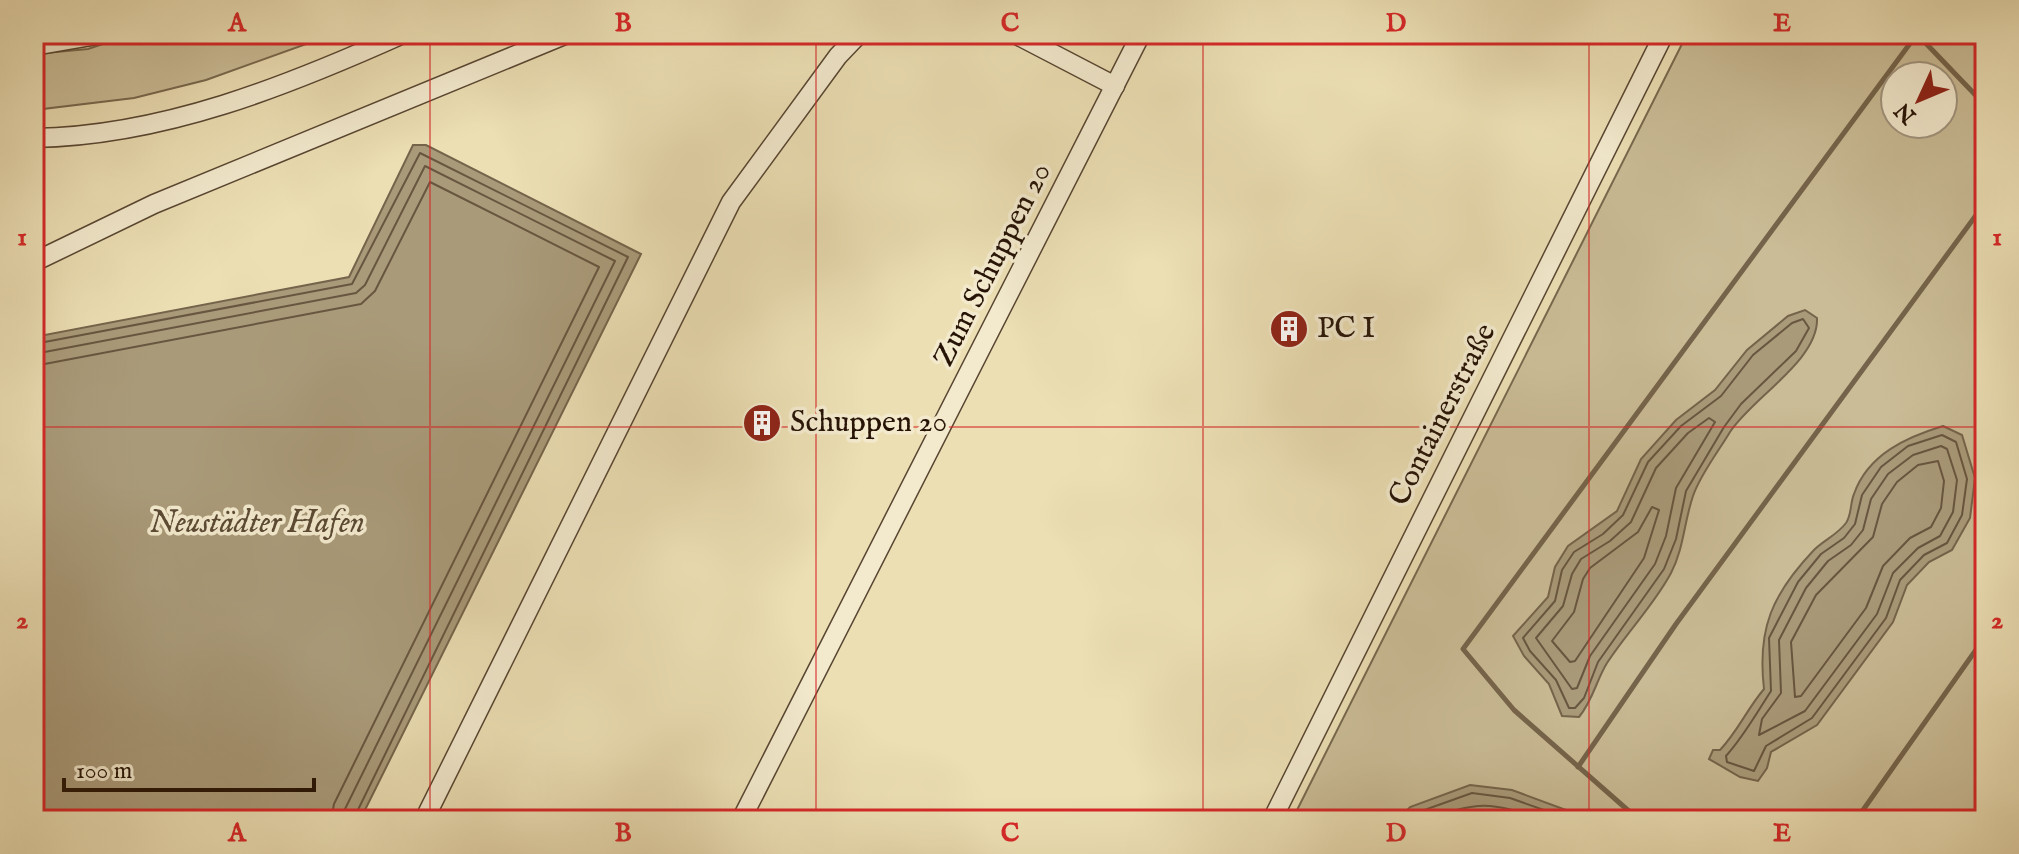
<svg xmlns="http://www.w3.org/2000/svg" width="2019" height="854" viewBox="0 0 2019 854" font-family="'IM FELL English',serif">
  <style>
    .green { fill: #cabc96; stroke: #78684e; stroke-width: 2; fill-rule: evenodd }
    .water { fill: #a99a79; stroke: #75644b; stroke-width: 2 }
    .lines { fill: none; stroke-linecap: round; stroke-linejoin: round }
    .shore { stroke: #685640; stroke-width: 2 }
    .stream { stroke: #75644b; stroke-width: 5 }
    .minor-casing { stroke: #584632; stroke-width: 21 }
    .minor { stroke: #f3eace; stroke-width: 18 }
    .grid { fill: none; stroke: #d62828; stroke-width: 2; stroke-opacity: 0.55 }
    .labels { text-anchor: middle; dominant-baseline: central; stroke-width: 7; stroke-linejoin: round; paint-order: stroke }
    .street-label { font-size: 30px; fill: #261306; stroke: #f3eace }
    .poi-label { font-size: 30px; fill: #261306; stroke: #f3eace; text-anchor: start }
    .water-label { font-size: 32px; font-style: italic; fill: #5a4934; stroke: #f3eace }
    .neatline { fill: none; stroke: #d62828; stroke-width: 3 }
    .grid-label { font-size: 26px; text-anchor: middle; font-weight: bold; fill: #d62828 }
  </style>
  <rect width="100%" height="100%" fill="#ecdfb4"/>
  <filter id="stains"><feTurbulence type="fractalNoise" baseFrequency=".0025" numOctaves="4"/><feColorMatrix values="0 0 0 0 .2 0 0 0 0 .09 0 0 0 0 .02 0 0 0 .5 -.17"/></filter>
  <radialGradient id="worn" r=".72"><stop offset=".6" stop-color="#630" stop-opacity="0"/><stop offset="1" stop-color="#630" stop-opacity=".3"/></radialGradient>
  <g class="green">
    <path d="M133,34H334L206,80L134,98L34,110V54L88,49Z"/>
    <path d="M1687,34H1985V820H1292ZM1895,76H1943V124H1895Z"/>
  </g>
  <g class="water">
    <path d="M413,145H426L641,254L360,820H34V337L349,277Z"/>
    <path d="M1805,310L1817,318C1819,360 1752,398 1730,432C1718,452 1700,475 1693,496C1684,522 1684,548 1671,573C1654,605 1627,632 1607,663C1596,681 1593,700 1579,717L1562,716L1549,684L1524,656L1513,636L1548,597L1555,567L1568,546L1617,511L1641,459L1676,420L1715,390L1747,350L1788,316Z"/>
    <path d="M1943,426L1962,435L1975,478L1970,518L1952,550L1929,562L1907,585L1893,622L1817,725L1771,752L1767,768L1758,781L1740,777L1709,759L1713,750H1720C1738,731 1747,709 1764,689C1757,629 1772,594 1814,550C1824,540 1837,535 1846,523C1852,514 1850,503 1854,494C1868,454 1907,437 1943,426Z"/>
    <path d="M1470,785L1512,790L1566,810L1567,820H1398L1410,807Z"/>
  </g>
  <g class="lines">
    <g class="shore">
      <path d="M1803,319L1809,328L1796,351L1741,404L1724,427L1686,491L1676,539L1664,569L1598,662L1584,698L1575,708H1569L1556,680L1530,651L1523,638L1555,601L1562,570L1574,552L1603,534L1623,515L1648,462L1681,426L1721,396L1753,355L1792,323Z"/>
      <path d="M34,344L352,284L420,153L628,257L353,820"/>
      <path d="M34,354L356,293L365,285L425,166L615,261L345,809L343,820"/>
      <path d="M34,366L361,304L375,291L430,182L599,267L334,804L331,820"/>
      <path d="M1709,418L1715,422L1676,488L1666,536L1655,564L1590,656L1577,688L1572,689L1536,638L1563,606L1572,574L1581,559L1610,541L1631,522L1656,468L1688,433Z"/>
      <path d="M1942,435L1956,442L1967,479L1962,515L1947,543L1924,555L1900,580L1886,618L1812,718L1766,746L1754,771L1727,762L1726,756C1744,736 1756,714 1771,691L1769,638L1798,582L1821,554L1844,538L1855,524L1862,495L1881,467L1908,446Z"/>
      <path d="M1941,446L1947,449L1957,480L1953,512L1940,536L1918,548L1893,573L1877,614L1805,711L1759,735L1762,719L1781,693L1779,640L1806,588L1828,561L1851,545L1863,530L1871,499L1888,474L1913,455Z"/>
      <path d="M1938,461L1944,481L1941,508L1931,527L1910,538L1883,566L1866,608L1801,696L1795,697L1791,642L1816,595L1873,537L1882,504L1897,482L1918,465Z"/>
      <path d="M1652,507L1659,510L1644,558L1575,661L1570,662L1552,641L1574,612L1583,579L1590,568L1638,532Z"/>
      <path d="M1409,820L1416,813L1472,793L1510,798L1558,815L1560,820"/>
      <path d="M1427,820C1478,801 1490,801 1542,820"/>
    </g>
    <g class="stream">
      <path d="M1917,34L1985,105"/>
      <path d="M1578,767L1676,624L1985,203"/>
      <path d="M1639,820L1514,710L1463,649L1917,34"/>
      <path d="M1856,820L1985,637"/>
    </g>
    <g class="minor-casing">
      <g id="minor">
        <path d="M1015,34L1115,86"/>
        <path d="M34,46L103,34"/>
        <path d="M34,138C163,136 287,86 403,34"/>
        <path d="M34,262L154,204L567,34"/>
        <path d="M424,820L731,202L838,56L859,34"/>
        <path d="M741,820L1141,34"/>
        <path d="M1272,820L1664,34"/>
      </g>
    </g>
    <use href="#minor" class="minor"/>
  </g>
  <path class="grid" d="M430,34V820M816,34V820M1203,34V820M1589,34V820M34,427H1985"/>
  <defs>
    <g id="building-disc" transform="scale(2)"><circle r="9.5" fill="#8f2418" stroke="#f3eace"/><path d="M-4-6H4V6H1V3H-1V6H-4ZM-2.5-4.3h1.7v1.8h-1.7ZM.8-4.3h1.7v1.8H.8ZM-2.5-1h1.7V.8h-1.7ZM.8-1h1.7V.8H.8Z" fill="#fff"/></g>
  </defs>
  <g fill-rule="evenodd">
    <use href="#building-disc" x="1289" y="329"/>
    <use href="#building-disc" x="762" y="423"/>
  </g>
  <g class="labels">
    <g class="street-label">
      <text transform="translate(993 265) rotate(-63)">Zum Schuppen 20</text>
      <text transform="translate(1443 415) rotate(-63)">Containerstraße</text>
    </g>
    <g class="poi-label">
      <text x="1317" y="329">PC I</text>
      <text x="790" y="423">Schuppen 20</text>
    </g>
    <g class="water-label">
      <text x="257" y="523">Neustädter Hafen</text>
    </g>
  </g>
  <rect width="2019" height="854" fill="none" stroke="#ecdfb4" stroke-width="88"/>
  <g transform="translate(1919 100) rotate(226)"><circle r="38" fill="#f3eace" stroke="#a1947e" stroke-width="2"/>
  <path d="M0-6L14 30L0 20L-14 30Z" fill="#8f2418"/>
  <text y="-12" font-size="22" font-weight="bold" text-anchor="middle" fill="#261306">N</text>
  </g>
  <path d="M64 778v12h250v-12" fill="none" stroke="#261306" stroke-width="4"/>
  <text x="76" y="778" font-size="24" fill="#261306" stroke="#f3eace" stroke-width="6" paint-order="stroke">100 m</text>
  <rect x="44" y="44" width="1931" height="766" class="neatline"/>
  <g class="grid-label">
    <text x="237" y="31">A</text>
    <text x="623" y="31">B</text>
    <text x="1010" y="31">C</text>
    <text x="1396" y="31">D</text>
    <text x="1782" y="31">E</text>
    <text x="22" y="245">1</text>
    <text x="1997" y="245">1</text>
    <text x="22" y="628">2</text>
    <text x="1997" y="628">2</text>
    <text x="237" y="841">A</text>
    <text x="623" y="841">B</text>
    <text x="1010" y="841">C</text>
    <text x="1396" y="841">D</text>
    <text x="1782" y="841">E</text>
  </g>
  <rect width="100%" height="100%" filter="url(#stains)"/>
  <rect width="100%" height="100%" fill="url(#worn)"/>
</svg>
